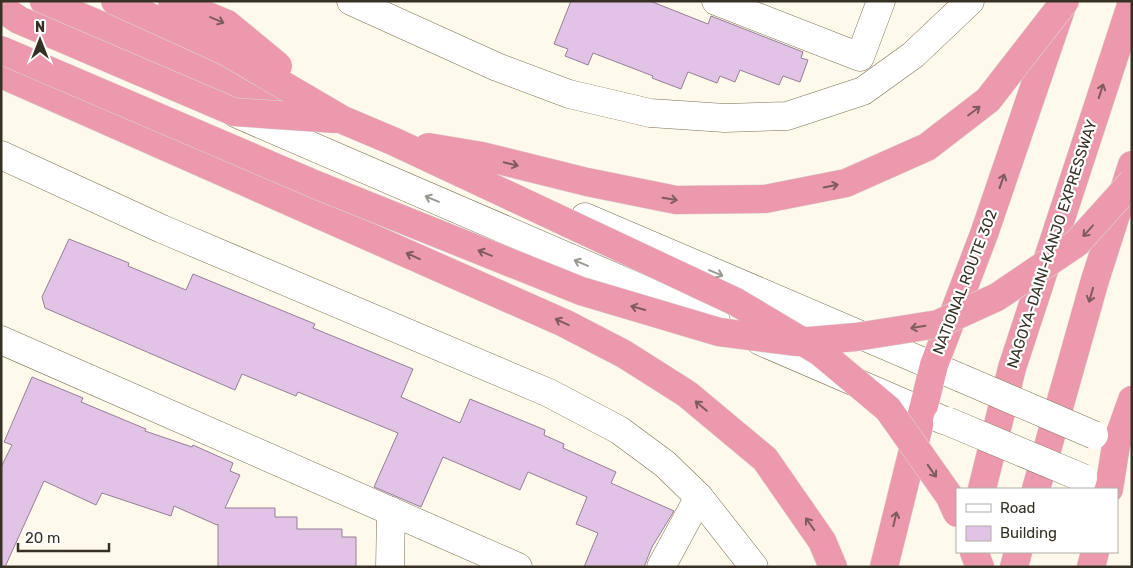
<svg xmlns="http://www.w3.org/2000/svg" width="1133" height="568" viewBox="0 0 1133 568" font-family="Rubik,sans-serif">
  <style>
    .building { fill: #e1c3e6; stroke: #957e98 }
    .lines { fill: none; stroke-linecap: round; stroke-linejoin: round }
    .minor-casing { stroke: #7b7051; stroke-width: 29 }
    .highway-casing { stroke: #dbdad8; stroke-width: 29 }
    .minor { stroke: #fff; stroke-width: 28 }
    .highway { stroke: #ec99ad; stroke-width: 28 }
    .minor-bridge-casing { stroke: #7b7051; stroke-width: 29; stroke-linecap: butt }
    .highway-bridge-casing { stroke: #dbdad8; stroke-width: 29; stroke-linecap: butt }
    .minor-bridge { stroke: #fff; stroke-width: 28 }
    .highway-bridge { stroke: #ec99ad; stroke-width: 28 }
    .oneway { stroke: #7f5b5b }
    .oneway2 { stroke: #9a9892 }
    .labels { text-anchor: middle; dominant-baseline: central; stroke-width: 4.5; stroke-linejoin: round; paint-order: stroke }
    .street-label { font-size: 15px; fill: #363124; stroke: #fff }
  </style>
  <rect width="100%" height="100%" fill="#fef9eb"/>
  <g class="building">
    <path d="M571,1H650L708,24L711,16L803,52L801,58L808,60L800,82L783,76L779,85L740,70L735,82L720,76L717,83L688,72L681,89L652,78L653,76L593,53L588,65L565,56L568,49L554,44Z"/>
    <path d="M69,239L129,263L128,266L186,290L193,274L315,324L313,328L413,369L401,397L460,423L470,399L545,430L544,435L564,444L563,448L616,472L611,483L674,511L652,547L644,567H584L598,533L576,524L587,497L528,472L520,490L443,457L421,507L374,487L398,433L298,392L296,396L242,374L235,390L45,308L42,297Z"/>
    <path d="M32,377L83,398L81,402L146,429L145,431L192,447L193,445L233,463L230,471L240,475L225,508H275V517H297V529H342V537H356V567H218V524L217,525L174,506L171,516L102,493L96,505L44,481L5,567H1V467L12,445L4,442Z"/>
  </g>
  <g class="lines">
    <g class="minor-casing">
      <g id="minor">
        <path d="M351,1L497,67L569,94L650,113L725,118L787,116L863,91L913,55L970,1"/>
        <path d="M716,1L860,57L881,1"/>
        <path d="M235,113L716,321"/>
        <path d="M1,155L162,229L549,393L619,430L665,464L699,497L754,567"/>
        <path d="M585,217L961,378"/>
        <path d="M1,340L518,567"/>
        <path d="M760,341L943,420"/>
        <path d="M390,567L391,511"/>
        <path d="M661,567L699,497"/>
      </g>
    </g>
    <g class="highway-casing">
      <g id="highway">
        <path d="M44,1L242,86L314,110"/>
        <path d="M1,74L564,323L624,354L687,394L765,459L822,541L833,567"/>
        <path d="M982,489L1012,368L1132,2"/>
        <path d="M1036,489L1095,280L1132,165"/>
        <path d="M1109,489L1116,445L1132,400"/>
        <path d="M974,552L980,567"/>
        <path d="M884,567L934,365L984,234L1061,9"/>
        <path d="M1014,567L1018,552"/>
        <path d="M1091,567L1095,552"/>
      </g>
    </g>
    <use href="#minor" class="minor"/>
    <use href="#highway" class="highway"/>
    <g class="minor-bridge-casing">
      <g id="minor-bridge">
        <path d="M961,378L1094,435"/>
        <path d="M947,421L1083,478"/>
      </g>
    </g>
    <g class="highway-bridge-casing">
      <g id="highway-bridge">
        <path d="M115,1L225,51L343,120L395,142L736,302L820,352L888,409L950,497L957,513"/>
        <path d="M172,1L227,24L278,66"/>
        <path d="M1,8L19,20L234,112L336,119"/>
        <path d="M1,50L319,186L581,291L719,332L797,342L856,337L938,324L997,297L1077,243L1132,182"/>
        <path d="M428,147L482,156L587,182L676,200L765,199L846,183L927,147L988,100L1065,1"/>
      </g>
    </g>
    <use href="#minor-bridge" class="minor-bridge"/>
    <use href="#highway-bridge" class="highway-bridge"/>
  </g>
  <defs><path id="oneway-shaft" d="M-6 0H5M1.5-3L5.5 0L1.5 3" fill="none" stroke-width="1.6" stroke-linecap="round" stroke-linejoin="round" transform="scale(1.25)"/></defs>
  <g class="oneway">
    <use href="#oneway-shaft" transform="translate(217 20) rotate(23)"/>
    <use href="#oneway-shaft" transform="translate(1101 91) rotate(-72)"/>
    <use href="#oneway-shaft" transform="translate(974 111) rotate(-37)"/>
    <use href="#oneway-shaft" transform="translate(511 164) rotate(14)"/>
    <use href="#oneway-shaft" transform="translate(1002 181) rotate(-71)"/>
    <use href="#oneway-shaft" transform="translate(831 186) rotate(-11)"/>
    <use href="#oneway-shaft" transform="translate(670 199) rotate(10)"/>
    <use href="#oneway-shaft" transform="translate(1088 231) rotate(132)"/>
    <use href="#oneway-shaft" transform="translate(485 253) rotate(-158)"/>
    <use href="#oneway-shaft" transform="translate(413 256) rotate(-156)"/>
    <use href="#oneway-shaft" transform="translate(1091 295) rotate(106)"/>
    <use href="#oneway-shaft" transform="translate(638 308) rotate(-164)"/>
    <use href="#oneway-shaft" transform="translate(562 322) rotate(-155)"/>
    <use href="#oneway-shaft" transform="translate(918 327) rotate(170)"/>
    <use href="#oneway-shaft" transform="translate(701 406) rotate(-140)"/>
    <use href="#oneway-shaft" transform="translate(932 471) rotate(55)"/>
    <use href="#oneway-shaft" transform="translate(895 519) rotate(-77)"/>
    <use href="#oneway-shaft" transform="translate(810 524) rotate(-125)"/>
  </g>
  <g class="oneway2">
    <use href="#oneway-shaft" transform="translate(432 199) rotate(-157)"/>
    <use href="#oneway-shaft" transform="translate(581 263) rotate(-157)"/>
    <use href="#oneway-shaft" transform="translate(716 273) rotate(23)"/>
  </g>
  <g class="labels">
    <g class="street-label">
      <text transform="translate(1052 244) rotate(-72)">NAGOYA-DAINI-KANJO EXPRESSWAY</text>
      <text transform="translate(965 282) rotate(-69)">NATIONAL ROUTE 302</text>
    </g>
  </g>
  <rect width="1133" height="568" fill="none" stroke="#363124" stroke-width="5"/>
  <rect x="956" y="488" width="162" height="65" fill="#ffffff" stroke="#afada7"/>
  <rect x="966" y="504" width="25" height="8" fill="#ffffff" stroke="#afada7"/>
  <text x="1000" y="513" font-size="15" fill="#363124">Road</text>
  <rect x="966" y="526" width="25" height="15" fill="#e1c3e6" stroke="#afada7"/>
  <text x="1000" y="538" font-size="15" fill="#363124">Building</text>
  <g transform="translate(40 40)" stroke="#ffffff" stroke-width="4" paint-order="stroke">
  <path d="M0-4L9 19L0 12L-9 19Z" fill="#363124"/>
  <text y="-8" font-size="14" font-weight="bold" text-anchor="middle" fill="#363124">N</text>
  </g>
  <path d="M18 543v8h91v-8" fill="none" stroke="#363124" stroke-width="2.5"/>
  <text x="25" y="543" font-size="15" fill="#363124" stroke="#ffffff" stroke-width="4" paint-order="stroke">20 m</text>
</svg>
